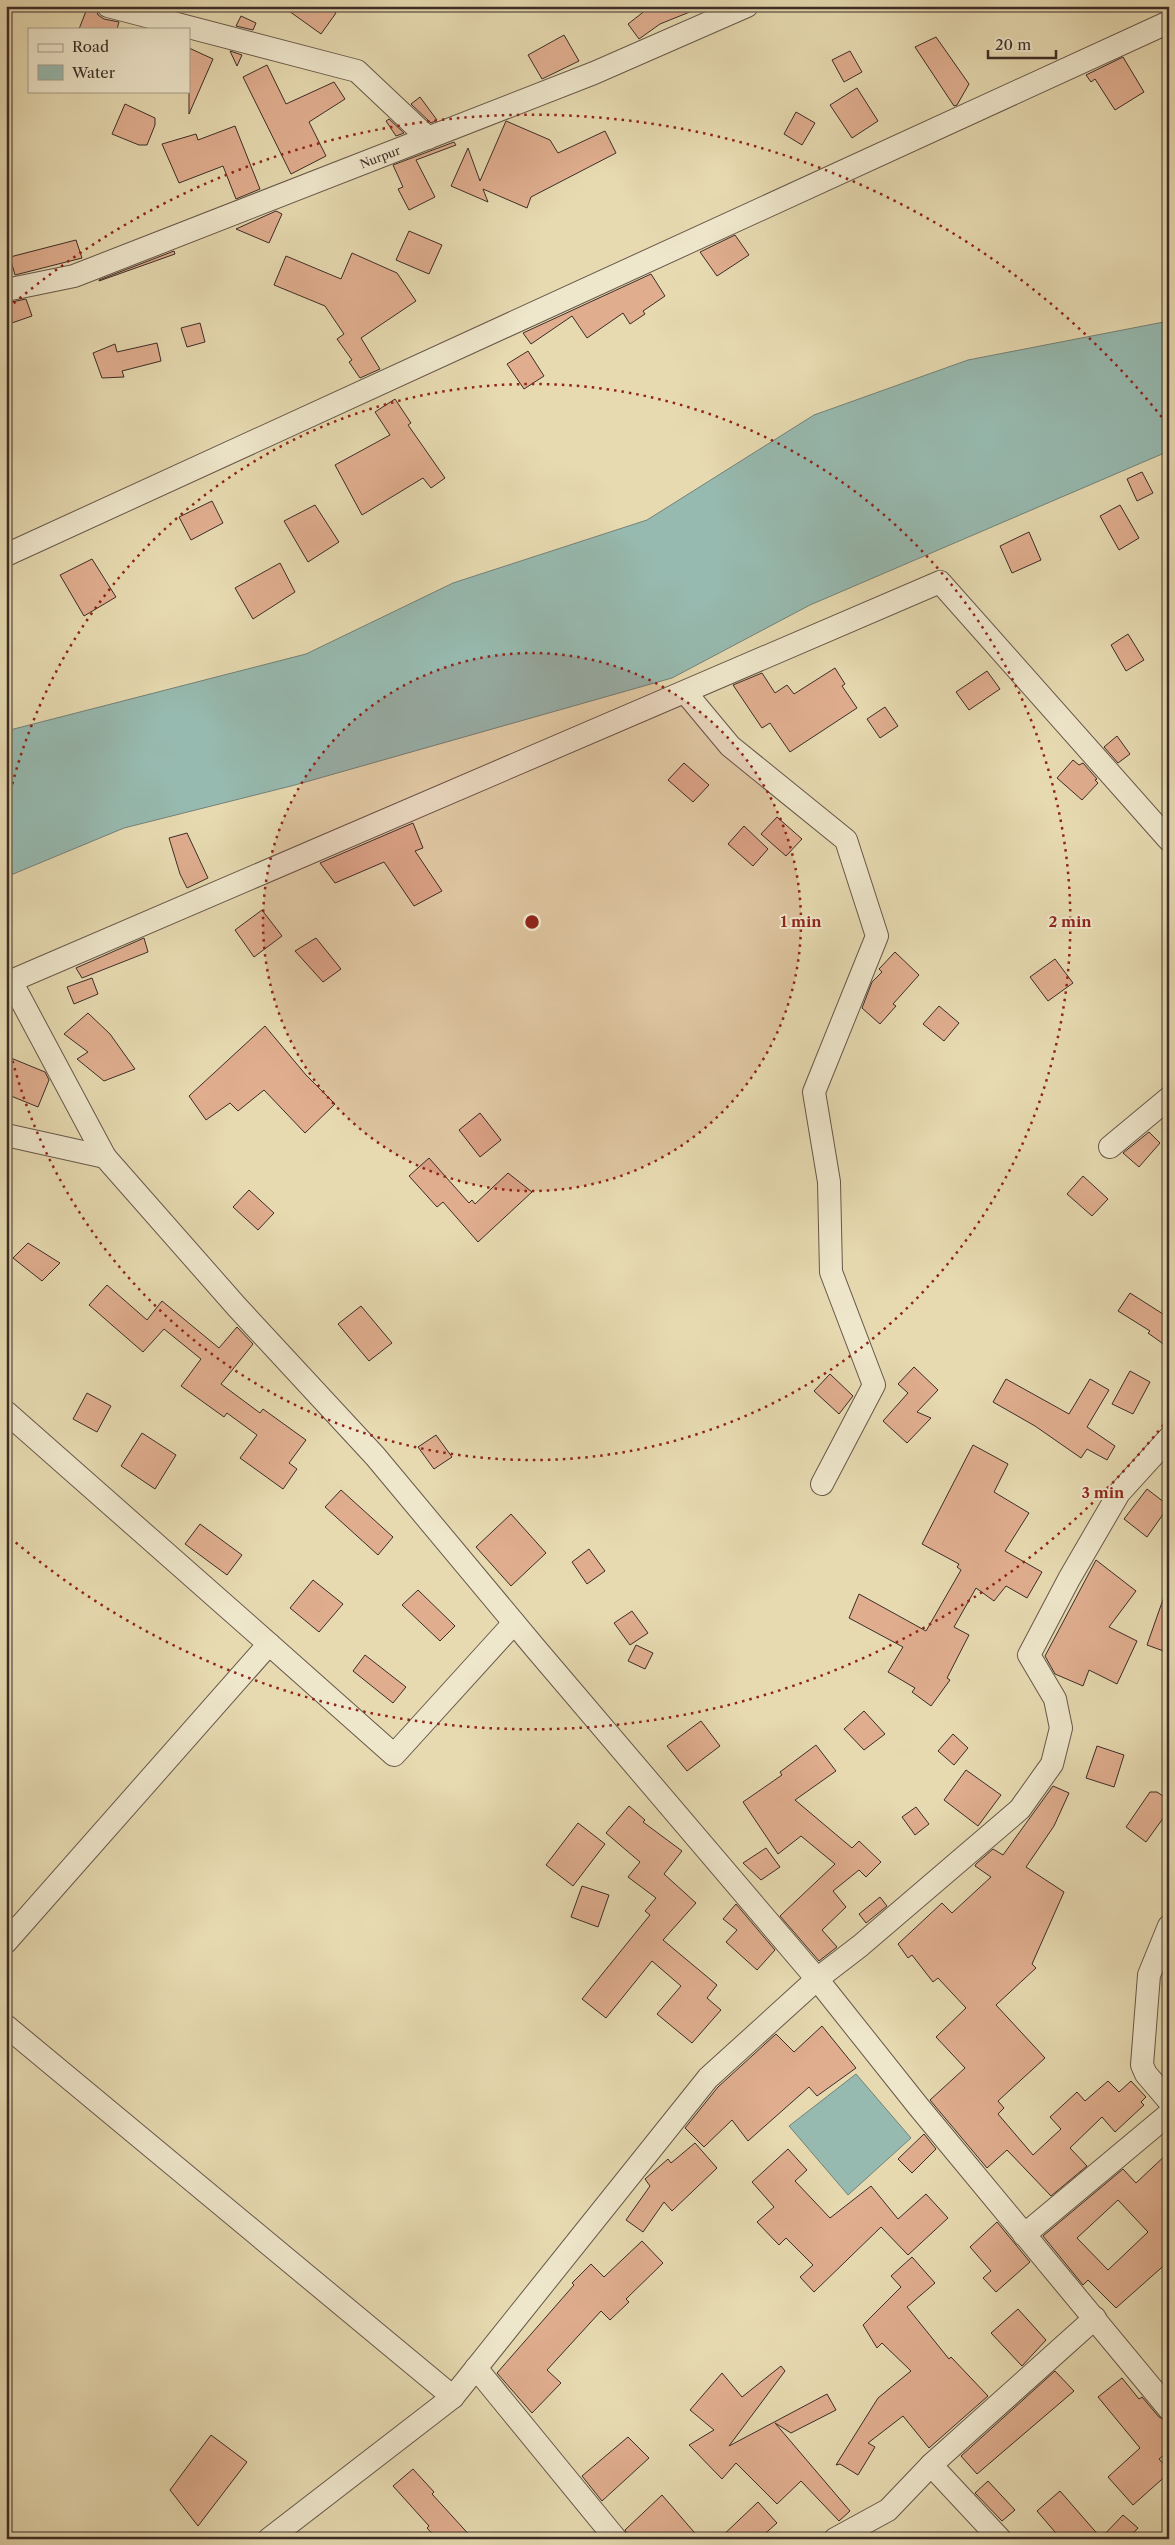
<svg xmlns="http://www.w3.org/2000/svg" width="1175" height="2545" viewBox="0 0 1175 2545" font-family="'Libre Caslon Text',serif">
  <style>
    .water { fill: #97bab0; stroke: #738279 }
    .building { fill: #e0ae8f; stroke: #3c2d27; fill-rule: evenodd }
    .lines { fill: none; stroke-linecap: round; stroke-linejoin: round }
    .minor-casing { stroke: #67584a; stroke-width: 24 }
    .minor { stroke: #efe7cc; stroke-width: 22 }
    .ring { fill: none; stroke: #8f2418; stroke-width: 2.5; stroke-dasharray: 2.5 5 }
    .labels { text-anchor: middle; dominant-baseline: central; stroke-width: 4; stroke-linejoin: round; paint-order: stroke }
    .street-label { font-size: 12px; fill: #3c2d27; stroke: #efe7cc }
    .centre { fill: #8f2418; stroke: #efe7cc; stroke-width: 2.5 }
    .ring-label { font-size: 15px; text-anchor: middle; font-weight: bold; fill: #8f2418; stroke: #efe7cc; stroke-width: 4; stroke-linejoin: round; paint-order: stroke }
  </style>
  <rect width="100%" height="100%" fill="#e7dab1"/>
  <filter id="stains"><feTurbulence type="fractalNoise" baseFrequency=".004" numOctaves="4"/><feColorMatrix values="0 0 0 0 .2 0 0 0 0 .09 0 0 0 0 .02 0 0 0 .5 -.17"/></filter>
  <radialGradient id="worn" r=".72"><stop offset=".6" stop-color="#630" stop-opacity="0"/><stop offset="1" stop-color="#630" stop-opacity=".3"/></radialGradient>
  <g class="water">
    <path d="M1169,321V451L810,605L672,678L295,785L124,828L6,877V731L306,654L453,583L647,520L814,415L968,360Z"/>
    <path d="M856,2074L911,2138L848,2195L789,2126Z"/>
  </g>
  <g class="building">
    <path d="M88,6H95L98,15L104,19L119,22L117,29H79Z"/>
    <path d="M282,6H325L336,13L321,34Z"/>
    <path d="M651,6H702V7L660,24L639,39L628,24Z"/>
    <path d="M241,16L256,23L253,30L236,26Z"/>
    <path d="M564,35L579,61L542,79L528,55Z"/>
    <path d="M936,37L969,84L957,105L954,106L915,47Z"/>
    <path d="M189,48L213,59L189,114Z"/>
    <path d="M230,51L242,55L237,66Z"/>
    <path d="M850,51L862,72L844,82L832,60Z"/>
    <path d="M1123,57L1144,92L1115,110L1095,79L1091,82L1086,75Z"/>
    <path d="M267,65L286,104L334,82L345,99L309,122L326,156L291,174L243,77Z"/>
    <path d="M857,88L878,121L852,138L830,105Z"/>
    <path d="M420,97L437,120L431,123L411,104Z"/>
    <path d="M125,104L155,118V125L147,145H139L112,134Z"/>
    <path d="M796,112L815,123L802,145L784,134Z"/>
    <path d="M389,119L404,133L396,136L386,121Z"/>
    <path d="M506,121L550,140L558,153L605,131L616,153L531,197L527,208L483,189L488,202L451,186L468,148L480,181Z"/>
    <path d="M235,126L260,189L236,199L223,166L179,183L162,144L196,134L198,140Z"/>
    <path d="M454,142L456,145L416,160L435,197L409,210L398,189L403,187L393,165Z"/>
    <path d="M276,211L282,214L269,243L236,229Z"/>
    <path d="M409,231L442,245L429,274L396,260Z"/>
    <path d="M735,235L749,255L717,276L700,252Z"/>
    <path d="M76,240L82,258L15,275L10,257Z"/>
    <path d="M174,251L175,254L99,281V280Z"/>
    <path d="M352,253L397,273L416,301L361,338L380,369L360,378L349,362L352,360L337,339L344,334L325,306L274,285L286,256L341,279Z"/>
    <path d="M651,274L665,296L643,311L645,314L630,324L623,313L587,338L572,316L531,344L523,333Z"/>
    <path d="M26,299L32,316L6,325V303Z"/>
    <path d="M200,323L205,342L187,347L181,328Z"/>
    <path d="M157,343L161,361L122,371L124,377L102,378L93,353L115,344L117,352Z"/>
    <path d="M528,351L544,376L524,389L507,364Z"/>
    <path d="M395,399L411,423L408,425L445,478L431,488L423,478L362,515L335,465L390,435L375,412Z"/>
    <path d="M1142,472L1153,493L1137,501L1127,479Z"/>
    <path d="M212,501L223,523L191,540L179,517Z"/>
    <path d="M315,505L339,542L308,562L284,521Z"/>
    <path d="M1120,505L1139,538L1119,550L1100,516Z"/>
    <path d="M1029,532L1041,560L1012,573L1000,546Z"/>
    <path d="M92,559L116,597L84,616L60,575Z"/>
    <path d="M280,563L295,592L253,619L235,588Z"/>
    <path d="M1128,634L1144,660L1126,671L1111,645Z"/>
    <path d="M835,668L845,684L842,686L857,708L790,752L770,723L762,728L733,685L762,673L775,693L787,685L794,694Z"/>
    <path d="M987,671L1000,689L969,710L956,692Z"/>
    <path d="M885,707L898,726L880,738L867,719Z"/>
    <path d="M1117,736L1130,754L1118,763L1104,747Z"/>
    <path d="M1073,760L1079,765L1083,763L1097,779L1095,780L1098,783L1082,800L1057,778Z"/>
    <path d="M684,763L709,785L693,802L668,780Z"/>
    <path d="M777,817L802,839L786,856L761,834Z"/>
    <path d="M413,823L423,848L415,851L442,891L414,906L384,862L335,883L320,863Z"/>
    <path d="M744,826L768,849L753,866L728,844Z"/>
    <path d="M187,833L208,878L187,888L180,874L169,838Z"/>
    <path d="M262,910L282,936L254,957L235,930Z"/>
    <path d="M144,938L148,952L82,978L76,968Z"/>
    <path d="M316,938L341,969L323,982L295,951Z"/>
    <path d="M895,952L919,975L893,1004L896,1006L880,1024L862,1008L872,982L882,972L879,969Z"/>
    <path d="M1055,959L1073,983L1048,1001L1030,977Z"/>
    <path d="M92,978L98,994L74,1004L67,987Z"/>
    <path d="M939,1006L959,1023L944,1041L923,1024Z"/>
    <path d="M88,1013L110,1034L135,1069L104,1081L77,1059L88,1052L64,1034Z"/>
    <path d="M265,1026L306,1075L335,1104L305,1133L264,1090L238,1111L230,1103L206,1120L189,1096Z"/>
    <path d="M6,1056L45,1072L49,1080L38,1107L6,1094Z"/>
    <path d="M480,1113L501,1140L480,1157L459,1130Z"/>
    <path d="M1149,1132L1160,1143L1139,1167L1123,1153Z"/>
    <path d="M429,1158L469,1203L472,1200L475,1204L508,1173L532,1192L478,1242L443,1202L437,1207L409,1176Z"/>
    <path d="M1083,1176L1108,1199L1092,1216L1067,1194Z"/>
    <path d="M249,1190L274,1213L258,1230L233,1207Z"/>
    <path d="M28,1243L60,1263L42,1281L13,1258Z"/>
    <path d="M107,1285L147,1320L162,1301L219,1348L237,1327L253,1344L221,1384L260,1413L263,1409L306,1440L289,1463L297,1469L283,1489L240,1458L257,1435L227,1413L224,1417L181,1386L201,1359L164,1329L143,1352L89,1305Z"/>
    <path d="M1130,1293L1163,1314L1169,1306V1348L1148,1333L1150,1331L1118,1311Z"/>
    <path d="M361,1306L392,1343L369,1361L338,1324Z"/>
    <path d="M914,1367L938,1390L917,1412L931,1418L907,1443L883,1421L908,1393L898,1384Z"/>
    <path d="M1130,1371L1150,1382L1133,1414L1112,1404Z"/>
    <path d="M830,1374L853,1396L839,1414L814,1391Z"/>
    <path d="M1006,1379L1069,1414L1090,1379L1109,1390L1087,1427L1115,1446L1107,1460L1087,1449L1081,1458L1035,1426L993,1402Z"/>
    <path d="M87,1393L111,1406L97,1432L73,1419Z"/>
    <path d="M142,1433L176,1455L155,1489L121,1466Z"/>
    <path d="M436,1435L452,1457L434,1469L418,1447Z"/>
    <path d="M973,1445L1008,1464L994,1492L1029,1513L1005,1551L1042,1572L1027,1598L1006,1586L994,1601L976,1588L954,1627L969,1635L947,1678L950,1680L931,1706L912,1692L915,1688L888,1672L903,1647L849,1618L859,1594L926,1631L961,1570L957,1567L959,1564L922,1544Z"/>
    <path d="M1147,1489L1169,1506L1147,1537L1124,1519Z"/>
    <path d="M341,1490L393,1537L378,1555L325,1507Z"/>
    <path d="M511,1514L546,1553L511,1586L476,1547Z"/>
    <path d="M200,1524L242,1555L227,1575L185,1544Z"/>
    <path d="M589,1549L605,1571L587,1584L572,1562Z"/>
    <path d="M1096,1560L1136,1591L1109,1627L1137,1641L1117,1684L1089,1670L1083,1686L1055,1674L1045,1656Z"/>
    <path d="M313,1580L343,1604L319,1632L290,1608Z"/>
    <path d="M418,1590L455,1626L440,1641L402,1605Z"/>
    <path d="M1166,1591H1169V1653L1147,1645Z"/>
    <path d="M632,1611L648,1633L630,1645L614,1623Z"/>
    <path d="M636,1645L653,1653L645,1669L628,1661Z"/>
    <path d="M365,1655L406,1687L393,1703L353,1671Z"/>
    <path d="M864,1711L885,1734L864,1750L844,1729Z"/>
    <path d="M701,1721L720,1746L687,1771L667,1746Z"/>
    <path d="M953,1734L968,1748L954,1765L938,1751Z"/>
    <path d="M816,1745L836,1771L795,1800L852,1848L859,1841L881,1862L866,1877L859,1870L833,1891L846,1907L822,1930L837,1947L819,1961L780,1916L835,1864L801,1836L778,1854L743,1802L782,1775L780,1772Z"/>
    <path d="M1097,1746L1124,1755L1114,1787L1086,1778Z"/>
    <path d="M966,1770L1001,1795L978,1826L944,1800Z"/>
    <path d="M1053,1786L1069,1793L1054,1826L1026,1867L1064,1892L1032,1964L1036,1968L996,2005L1045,2058L998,2101L1004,2108L998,2114L1033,2155L1061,2129L1050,2117L1077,2092L1085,2101L1108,2081L1119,2092L1131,2081L1146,2097L1141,2102L1144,2105L1115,2132L1102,2117L1070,2148L1087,2166L1051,2196L1007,2150L987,2168L930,2100L965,2068L936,2037L966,2008L938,1978L933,1982L912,1955L908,1958L898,1944L942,1903L952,1913L991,1877L975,1866L976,1864L993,1849L1003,1855Z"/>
    <path d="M1150,1792H1157L1169,1800V1810L1146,1842L1126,1827Z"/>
    <path d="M629,1806L645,1820L643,1822L682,1851L664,1874L696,1903L663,1940L717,1985L707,1998L721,2010L692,2043L657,2014L681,1986L652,1961L606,2018L582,1999L650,1915L645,1911L656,1898L628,1877L640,1862L606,1833Z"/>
    <path d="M916,1807L929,1824L915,1835L902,1817Z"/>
    <path d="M578,1823L605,1844L573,1886L546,1865Z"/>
    <path d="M766,1848L780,1867L761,1880L743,1863Z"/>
    <path d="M582,1886L609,1895L598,1927L571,1917Z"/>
    <path d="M880,1897L887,1906L866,1923L859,1914Z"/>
    <path d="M736,1904L775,1950L757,1970L726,1942L737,1930L723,1919Z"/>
    <path d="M822,2026L856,2068L817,2096L809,2087L748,2141L732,2120L704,2147L685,2128L718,2087L776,2034L794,2052Z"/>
    <path d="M924,2134L936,2149L912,2173L898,2159Z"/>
    <path d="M695,2143L717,2168L672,2211L664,2202L643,2232L626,2220L650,2186L645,2179L668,2159L671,2163Z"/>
    <path d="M788,2149L807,2170L795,2181L830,2218L871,2186L898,2219L926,2194L948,2218L908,2255L881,2227L814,2292L800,2277L813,2265L786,2238L779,2245L757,2222L774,2207L752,2182Z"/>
    <path d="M1169,2152V2261L1116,2308L1088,2280L1083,2285L1043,2236L1123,2169L1136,2183ZM1118,2200L1148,2232L1108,2270L1077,2238Z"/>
    <path d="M997,2222L1030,2262L996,2292L983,2278L991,2271L970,2247Z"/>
    <path d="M642,2241L663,2263L626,2299L629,2302L610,2320L601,2311L547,2370L561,2383L532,2413L497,2373L574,2285L572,2283L591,2264L604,2277Z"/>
    <path d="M912,2257L935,2283L907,2307L949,2359L951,2357L988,2396L929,2448L903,2416L868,2443L875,2447L858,2475L840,2464L836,2465L878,2398L911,2371L882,2343L877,2348L863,2325L901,2287L891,2276Z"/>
    <path d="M1018,2309L1046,2340L1022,2366L991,2333Z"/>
    <path d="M781,2366L785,2371L729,2446L827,2394L836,2410L791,2433L775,2423L850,2511L839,2521L801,2481L777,2504L736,2463L722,2479L689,2445L714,2430L690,2410L722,2373L742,2397Z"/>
    <path d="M1055,2371L1074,2391L977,2474L961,2456Z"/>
    <path d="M1122,2378L1139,2399L1142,2397L1159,2417L1169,2422V2451L1159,2459L1169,2470V2473L1133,2505L1108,2477L1140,2448L1098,2397Z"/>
    <path d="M211,2435L247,2462L198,2526L170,2490Z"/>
    <path d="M628,2437L649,2458L602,2501L582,2476Z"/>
    <path d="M413,2469L434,2492L432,2494L473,2539H437L427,2528L429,2526L393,2486Z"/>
    <path d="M988,2481L1015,2510L1002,2521L975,2493Z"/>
    <path d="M1060,2491L1101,2538L1123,2515L1138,2528L1128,2539H1061L1037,2511Z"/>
    <path d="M662,2495L700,2539H629L625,2530Z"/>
    <path d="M758,2502L777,2523L759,2539H719Z"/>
  </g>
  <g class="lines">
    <g class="minor-casing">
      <g id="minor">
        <path d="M108,6L357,71L428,138"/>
        <path d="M6,290L74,276L594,73L747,6"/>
        <path d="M6,555L1169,22"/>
        <path d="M685,692L730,746L846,840L877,936L814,1092L829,1182L831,1272L874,1385L822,1484"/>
        <path d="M6,1135L105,1157L237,1307L375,1456L536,1649L817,1979L918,2106L1169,2409"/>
        <path d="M1110,1147L1169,1098"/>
        <path d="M105,1157L11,981L940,582L1169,840"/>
        <path d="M6,1412L269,1644L6,1942"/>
        <path d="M269,1644L394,1755L514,1623"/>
        <path d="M1169,1926L1149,1975L1142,2065L1146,2074L1169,2101"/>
        <path d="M6,2026L453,2397"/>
        <path d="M1024,2235L1169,2114"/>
        <path d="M476,2368L616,2539"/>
        <path d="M931,2465L1000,2539"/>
        <path d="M269,2539L453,2397L708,2078L817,1979L860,1946L1020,1809L1052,1764L1061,1728L1055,1699L1029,1655L1069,1579L1119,1493L1169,1438"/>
        <path d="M835,2539L888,2510L931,2465L1095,2318"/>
      </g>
    </g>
    <use href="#minor" class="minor"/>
  </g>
  <circle cx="532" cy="922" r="269" fill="#8f2418" fill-opacity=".12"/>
  <g class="ring">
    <circle cx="532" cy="922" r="269"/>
    <path d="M7 806A538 538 0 1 1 7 1038"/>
    <path d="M1168 1419A807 807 0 0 1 8 1536M8 308A807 807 0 0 1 1168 425"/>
  </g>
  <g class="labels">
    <g class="street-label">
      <text transform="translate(380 157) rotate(-21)">Nurpur</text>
    </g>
  </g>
  <circle cx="532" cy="922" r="8" class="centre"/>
  <g class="ring-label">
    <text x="801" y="927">1 min</text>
    <text x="1070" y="927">2 min</text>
    <text x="1103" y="1498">3 min</text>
  </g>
  <rect width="1175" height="2545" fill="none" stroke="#e7dab1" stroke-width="25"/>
  <rect x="8" y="8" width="1160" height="2530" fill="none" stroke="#3c2d27" stroke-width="2.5"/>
  <rect x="12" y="12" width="1150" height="2520" fill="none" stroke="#3c2d27"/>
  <rect x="28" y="28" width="162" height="65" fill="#efe7cc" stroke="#a79d8a"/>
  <rect x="38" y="44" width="25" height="8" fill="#efe7cc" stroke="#a79d8a"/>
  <text x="72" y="52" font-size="15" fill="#3c2d27">Road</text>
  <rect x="38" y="65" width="25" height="15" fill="#97bab0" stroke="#a79d8a"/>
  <text x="72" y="78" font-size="15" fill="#3c2d27">Water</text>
  <path d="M988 50v8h68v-8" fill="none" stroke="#3c2d27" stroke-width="2.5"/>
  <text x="995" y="50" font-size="15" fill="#3c2d27" stroke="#efe7cc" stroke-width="4" paint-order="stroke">20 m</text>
  <rect width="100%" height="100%" filter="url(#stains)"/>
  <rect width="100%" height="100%" fill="url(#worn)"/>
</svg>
